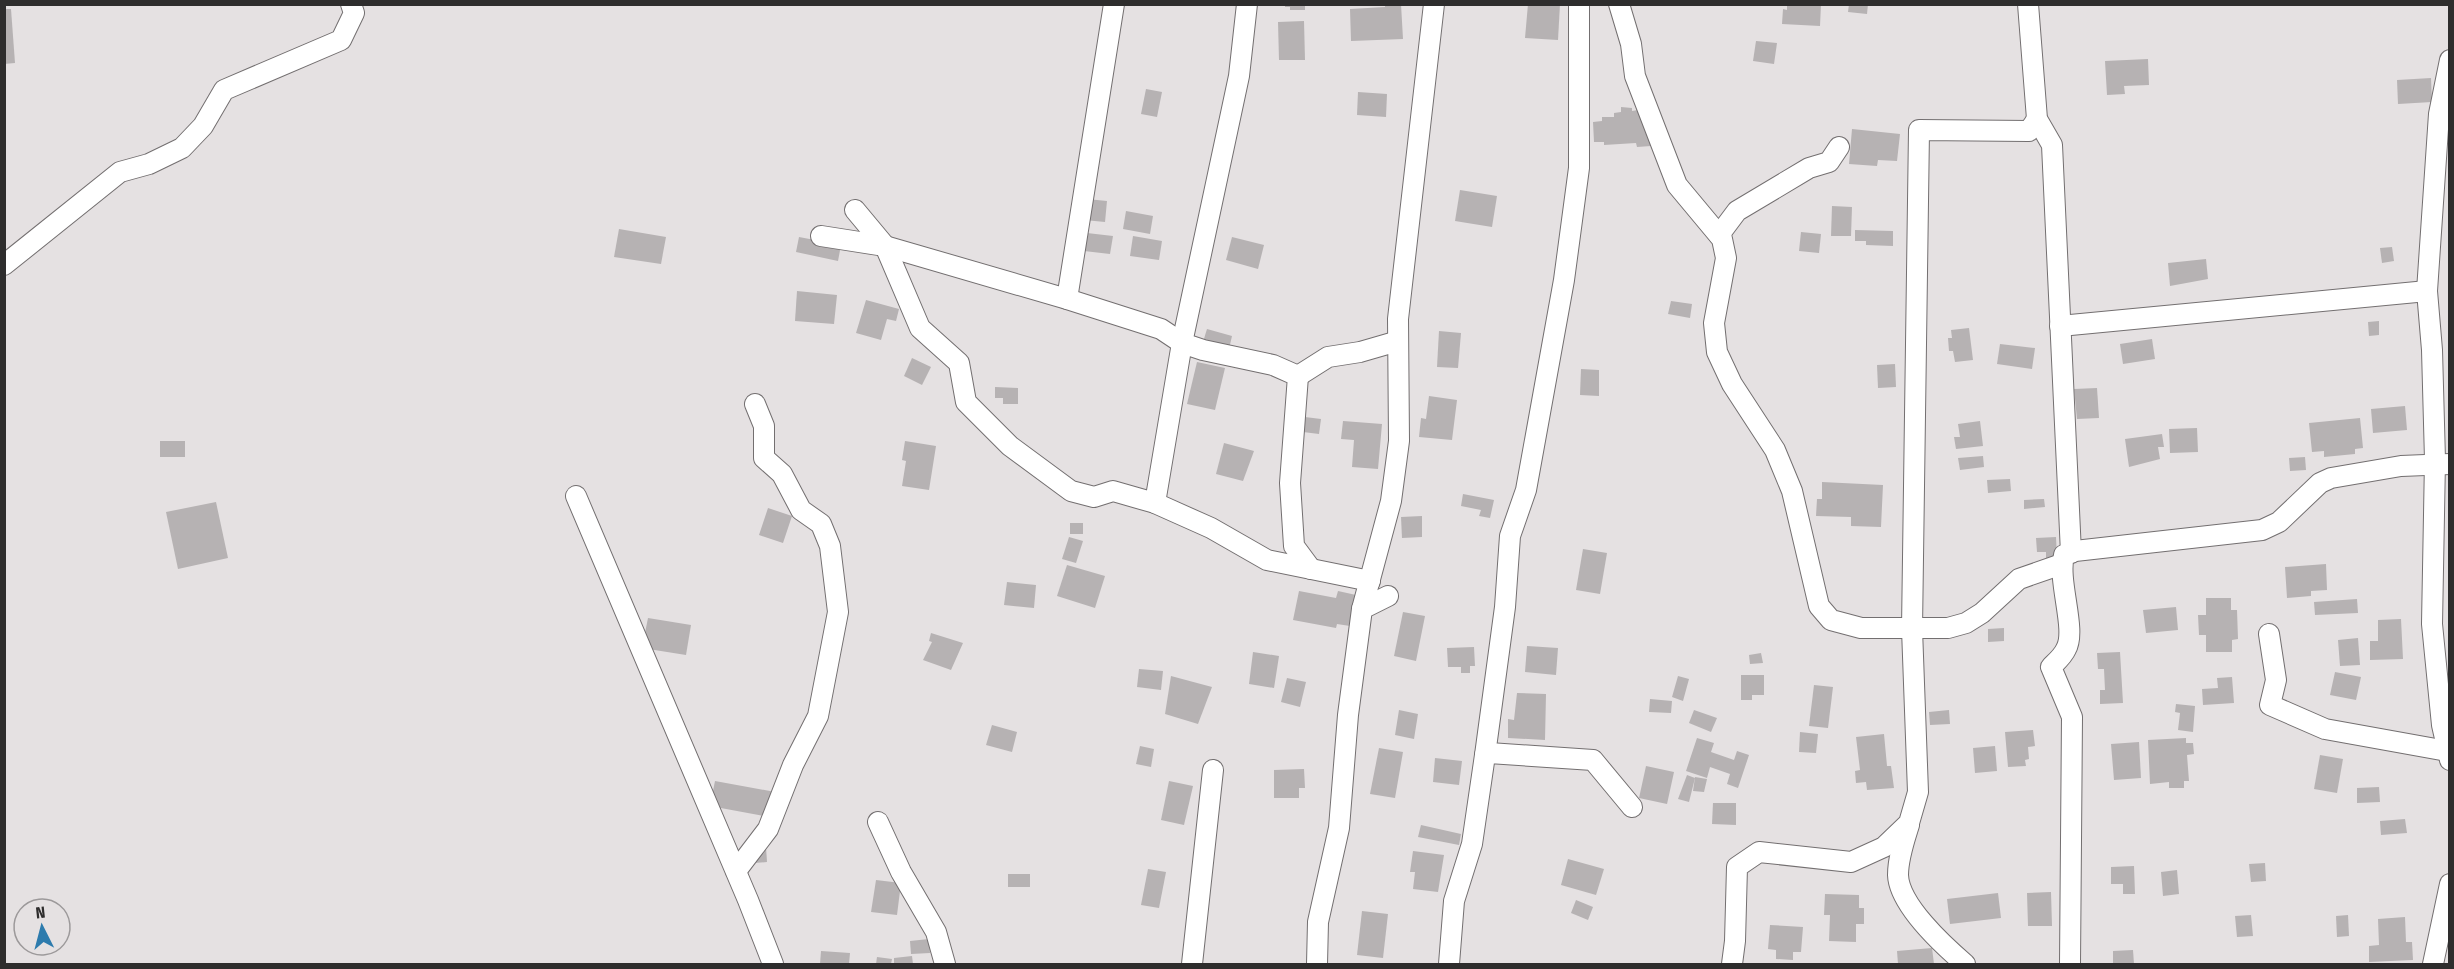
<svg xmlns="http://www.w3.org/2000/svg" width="2454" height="969" viewBox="0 0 2454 969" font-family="'Fira Sans Condensed',sans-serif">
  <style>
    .building { fill: #b6b2b3 }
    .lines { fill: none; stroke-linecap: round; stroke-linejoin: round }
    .minor-casing { stroke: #736f70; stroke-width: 22 }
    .minor { stroke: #fff; stroke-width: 20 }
  </style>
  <rect width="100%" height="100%" fill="#e5e1e2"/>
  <g class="building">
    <path d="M1285,4H1305V10H1290V7H1285Z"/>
    <path d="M1385,4H1401L1403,39L1351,41L1350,9L1385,7Z"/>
    <path d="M1528,4H1560L1558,40L1525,38Z"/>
    <path d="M1787,4H1821L1820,26L1782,24L1783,9L1787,10Z"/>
    <path d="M1849,4H1868L1867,14L1848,12Z"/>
    <path d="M4,9H11L15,63L4,64Z"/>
    <path d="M1304,21L1305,60H1279L1278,22Z"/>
    <path d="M1756,41L1777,43L1774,64L1753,61Z"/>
    <path d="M2148,59L2149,85L2124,86L2125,94L2107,95L2105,61Z"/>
    <path d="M2431,78L2432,102L2398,104L2397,80Z"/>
    <path d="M1146,89L1162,92L1157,117L1141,114Z"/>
    <path d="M1358,92L1387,94L1386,117L1357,115Z"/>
    <path d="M1621,107L1632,108V111L1638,110V114H1649L1651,146L1637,147L1636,143L1604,145V142H1594L1593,122L1602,121V117H1614V113L1621,112Z"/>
    <path d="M1852,129L1900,134L1897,161L1878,160L1877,166L1849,164Z"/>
    <path d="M1460,190L1497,196L1492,227L1455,221Z"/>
    <path d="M1077,198L1107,201L1105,222L1074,219Z"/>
    <path d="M1832,206L1852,207L1851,236H1831Z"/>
    <path d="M1126,211L1153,216L1150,234L1123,229Z"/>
    <path d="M619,229L666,237L661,264L614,257Z"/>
    <path d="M1855,230L1893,231V246L1866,245V241H1855Z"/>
    <path d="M1801,232L1821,234L1819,253L1799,251Z"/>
    <path d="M1087,233L1113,236L1110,254L1084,251Z"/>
    <path d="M1133,236L1162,241L1159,260L1130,256Z"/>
    <path d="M799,237L841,245L838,261L796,252Z"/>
    <path d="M1232,237L1264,245L1258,269L1226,260Z"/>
    <path d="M2392,247L2394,261L2382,263L2380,248Z"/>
    <path d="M2206,259L2208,279L2170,286L2168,263Z"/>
    <path d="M797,291L837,295L834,324L795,321Z"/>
    <path d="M866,300L899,309L896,321L887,319L881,340L856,333Z"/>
    <path d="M1671,301L1692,304L1690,318L1668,314Z"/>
    <path d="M2379,321V335L2369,336L2368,322Z"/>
    <path d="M1969,328L1973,360L1955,362L1953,351H1949L1948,338H1952L1951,330Z"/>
    <path d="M1207,329L1232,336L1229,349L1203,342Z"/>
    <path d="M1439,331L1461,333L1458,368L1437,367Z"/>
    <path d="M2152,339L2155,359L2123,364L2120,344Z"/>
    <path d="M2000,344L2035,348L2032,369L1997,364Z"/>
    <path d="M912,358L931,367L922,385L904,376Z"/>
    <path d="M1197,362L1225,368L1215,410L1187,404Z"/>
    <path d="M1895,364L1896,387L1878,388L1877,365Z"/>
    <path d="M1581,369L1599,370V396L1580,395Z"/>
    <path d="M995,387L1018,388V404H1003V398H995Z"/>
    <path d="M2097,388L2099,418L2077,419L2074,389Z"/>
    <path d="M1429,396L1457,400L1452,440L1419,437L1421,418L1426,419Z"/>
    <path d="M2405,406L2407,430L2373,433L2371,409Z"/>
    <path d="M1305,417L1321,419L1319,434L1303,432Z"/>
    <path d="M2360,418L2363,448L2355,449V454L2324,457V451L2312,452L2309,423Z"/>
    <path d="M1343,421L1382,424L1378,469L1352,467L1354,440L1341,439Z"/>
    <path d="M1980,421L1983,446L1956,449L1954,437H1960L1958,424Z"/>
    <path d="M2197,428L2198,452L2170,453L2169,429Z"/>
    <path d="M2162,434L2164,447H2158L2160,459L2129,467L2125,439Z"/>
    <rect x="160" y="441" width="25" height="16"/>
    <path d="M905,441L936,446L929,490L902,486L906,461L902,460Z"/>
    <path d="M1224,443L1254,451L1243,481L1216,474Z"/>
    <path d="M1983,456L1984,467L1960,470L1958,458Z"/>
    <path d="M2305,457L2306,470L2290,471L2289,458Z"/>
    <path d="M2010,479L2011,491L1988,493L1987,480Z"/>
    <path d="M1822,482L1883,485L1881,527L1851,526V517L1816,516L1817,499H1822Z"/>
    <path d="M1463,494L1494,500L1490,518L1479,516L1481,510L1461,506Z"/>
    <path d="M2044,499L2045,507L2024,509V500Z"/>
    <path d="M216,502L228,558L178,569L166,512Z"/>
    <path d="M768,508L792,516L783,543L759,535Z"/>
    <path d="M1422,516V537L1402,538L1401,517Z"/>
    <rect x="1070" y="523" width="13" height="11"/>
    <path d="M1069,537L1083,541L1076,563L1062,559Z"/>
    <path d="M2056,537L2057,558H2046V552H2037L2036,538Z"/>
    <path d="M1583,549L1607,553L1600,594L1576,590Z"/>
    <path d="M2326,564L2327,590L2311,591V596L2287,598L2285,567Z"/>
    <path d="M1067,565L1105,576L1095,608L1057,596Z"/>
    <path d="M1007,582L1036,585L1034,608L1004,605Z"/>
    <path d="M1299,591L1336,598L1338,591L1356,595L1350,626L1337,624L1336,628L1293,620Z"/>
    <path d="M2206,598H2231V610H2237L2238,639L2232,640V652H2206V635H2199L2198,615H2206Z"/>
    <path d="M2357,599L2358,613L2315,615L2314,602Z"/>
    <path d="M2176,607L2178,630L2146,633L2143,610Z"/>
    <path d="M1403,612L1425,616L1416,661L1394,656Z"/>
    <path d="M648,618L691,625L686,655L642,648Z"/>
    <path d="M2401,619L2403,659L2370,660V641H2378V620Z"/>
    <path d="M2004,628V641L1988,642V629Z"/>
    <path d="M931,633L963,643L951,670L923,660L932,642L929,641Z"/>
    <path d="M2358,638L2360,665L2340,666L2338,640Z"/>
    <path d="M1527,646L1558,648L1556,675L1525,672Z"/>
    <path d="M1474,647L1475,666H1470V673H1461V667H1448L1447,648Z"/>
    <path d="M1253,652L1279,656L1274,688L1249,684Z"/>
    <path d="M2120,652L2123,703L2100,704V690H2105L2104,669H2098L2097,653Z"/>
    <path d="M1761,653L1763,663L1750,664L1749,655Z"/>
    <path d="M1139,669L1163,671L1161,690L1137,687Z"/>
    <path d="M2335,672L2361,677L2356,700L2330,695Z"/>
    <path d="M1741,675H1764V695H1752V700H1741Z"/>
    <path d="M1171,676L1212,687L1198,724L1165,714Z"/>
    <path d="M1678,676L1689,679L1683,701L1672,697Z"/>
    <path d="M2232,677L2234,703L2203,705L2202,689L2218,688L2217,678Z"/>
    <path d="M1287,678L1306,682L1300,707L1281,702Z"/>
    <path d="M1814,685L1833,687L1828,728L1809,726Z"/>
    <path d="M1517,693L1546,694L1545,740L1508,738V719L1514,720Z"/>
    <path d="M1650,699L1672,701L1671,713L1649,712Z"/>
    <path d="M2176,704L2195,706L2193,732L2178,730L2180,713L2175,712Z"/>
    <path d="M1399,710L1418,714L1414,739L1395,735Z"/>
    <path d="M1694,710L1717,718L1711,732L1689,723Z"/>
    <path d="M1949,710L1950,724L1930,725L1929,712Z"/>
    <path d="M992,725L1017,732L1012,752L986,745Z"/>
    <path d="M2033,730L2035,746L2028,747L2029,759L2025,760L2026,766L2008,767L2005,732Z"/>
    <path d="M1800,732L1818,734L1816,753L1799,752Z"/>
    <path d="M1884,734L1887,766H1891L1894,788L1867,790L1866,782L1856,783L1855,771L1860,770L1856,737Z"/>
    <path d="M1697,738L1714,743L1711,752L1734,760L1737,751L1749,755L1738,788L1727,784L1730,774L1710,767L1707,778L1686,771Z"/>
    <path d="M2186,738V743H2193L2194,754L2187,755L2189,781H2184V788H2169V782L2150,784L2148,740Z"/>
    <path d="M2139,742L2141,778L2114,780L2111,744Z"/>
    <path d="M1140,746L1154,749L1151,767L1136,764Z"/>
    <path d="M1995,746L1997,771L1975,773L1973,748Z"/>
    <path d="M1379,748L1403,752L1395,798L1370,794Z"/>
    <path d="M2320,755L2343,759L2337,793L2314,789Z"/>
    <path d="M1435,758L1462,761L1459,785L1433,782Z"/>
    <path d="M1646,766L1674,772L1667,804L1639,798Z"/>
    <path d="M1304,769L1305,788H1299V798H1274V770Z"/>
    <path d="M1687,775L1695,778L1689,802L1678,799Z"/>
    <path d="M1695,777L1707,779L1704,792L1693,791Z"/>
    <path d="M715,781L775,792L770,817L710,806Z"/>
    <path d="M1169,781L1193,786L1184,825L1161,820Z"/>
    <path d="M2379,787L2380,802L2357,803V788Z"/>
    <path d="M1713,803H1736V825L1712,824Z"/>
    <path d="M2405,819L2407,833L2381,835L2380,821Z"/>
    <path d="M1421,825L1461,834L1459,845L1418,837Z"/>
    <path d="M766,847L767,862L754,863Z"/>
    <path d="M1413,851L1444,855L1438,892L1413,889L1415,872H1410Z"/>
    <path d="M1568,859L1604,869L1596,895L1561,885Z"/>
    <path d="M2265,863L2266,881L2251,882L2249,864Z"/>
    <path d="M2134,866L2135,894H2123V884H2111V867Z"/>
    <path d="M1148,869L1166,872L1159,908L1141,905Z"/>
    <path d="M2177,870L2179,894L2163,896L2161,872Z"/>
    <rect x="1008" y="874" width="22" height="13"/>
    <path d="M876,880L901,883L897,915L871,912Z"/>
    <path d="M2051,892L2052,926H2028L2027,893Z"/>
    <path d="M1998,893L2001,918L1950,924L1947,899Z"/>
    <path d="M1825,894L1859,895V908H1864V924H1856V942L1829,941L1830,915H1824Z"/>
    <path d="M1576,900L1593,907L1588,920L1571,913Z"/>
    <path d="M1362,911L1388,914L1383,958L1357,955Z"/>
    <path d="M2251,915L2253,936L2237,937L2235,916Z"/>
    <path d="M2348,915L2349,936L2337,937L2336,916Z"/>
    <path d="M2405,917L2406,942H2412L2413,960L2369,962V946L2379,945L2378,919Z"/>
    <path d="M1770,925L1803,927L1801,952H1793V960L1776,959V950L1768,949Z"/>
    <path d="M929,939L930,953L911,954L910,941Z"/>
    <path d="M1932,948L1934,964H1898L1897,951Z"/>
    <path d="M2133,950L2134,964H2113V951Z"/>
    <path d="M821,951L850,953L849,964H820Z"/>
    <path d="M912,956L913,964H894V958Z"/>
    <path d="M877,957L892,959L891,964H876Z"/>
  </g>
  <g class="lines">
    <g class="minor-casing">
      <g id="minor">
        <path d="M1247,4L1239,76L1182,343L1155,503L1211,528L1267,560L1370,581"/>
        <path d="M1619,4L1631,44L1635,76L1677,185L1722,239L1726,258L1714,323L1717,352L1732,384L1775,450L1792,491L1819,606L1831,620L1861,628H1948L1966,623L1982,613L2019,579L2062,564"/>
        <path d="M2028,4L2037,119L2052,145L2071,553"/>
        <path d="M2450,60L2439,114L2427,291L2432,350L2435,460L2432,624L2442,725L2450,760"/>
        <path d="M855,210L885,246L920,328L959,363L966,402L1010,446L1071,491L1094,497L1113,491L1155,503"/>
        <path d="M1719,235L1737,211L1809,168L1829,162L1839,147"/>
        <path d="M821,236L885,246L1067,299L1161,329L1182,343L1203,350L1273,365L1298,376L1290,483L1294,546L1311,569"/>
        <path d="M4,265L120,172L149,164L182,148L203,126L224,90L341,40L354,13L351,4"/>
        <path d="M1067,299L1114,4"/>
        <path d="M2060,326L2427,291"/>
        <path d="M1298,376L1328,357L1360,352L1398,341"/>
        <path d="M576,496L748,900L773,964"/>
        <path d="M1362,609L1391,501L1399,441L1398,319L1434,4"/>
        <path d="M2269,634L2276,680L2270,705L2325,729L2447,751"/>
        <path d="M1485,755L1505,607L1510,536L1526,490L1564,280L1579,168V4"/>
        <path d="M878,822L901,872L936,932L945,964"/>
        <path d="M1909,825C1904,841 1898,858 1898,875C1899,905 1944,946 1965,964"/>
        <path d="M736,871L768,829L793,765L818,716L838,612L830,546L821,524L801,510L782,474L764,458V426L755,404"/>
        <path d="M1192,964L1213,770"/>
        <path d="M1317,964L1318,922L1339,828L1348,715L1362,609L1388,596"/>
        <path d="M1449,964L1454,901L1472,844L1485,755L1489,753L1593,760L1632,807"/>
        <path d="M1732,964L1735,941L1737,867L1759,852L1851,862L1884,847L1909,823L1918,792L1912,629L1919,130L2029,131L2037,119"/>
        <path d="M2070,964L2072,717L2051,667C2056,662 2063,656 2066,649C2077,630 2057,581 2064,555L2075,551L2262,530L2279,522L2320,483L2331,478L2401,466L2450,464"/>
        <path d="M2433,964L2450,884"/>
      </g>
    </g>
    <use href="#minor" class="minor"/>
  </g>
  <rect width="2454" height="969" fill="none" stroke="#2e2d2d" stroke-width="12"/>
  <g transform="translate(42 927) rotate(354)"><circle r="28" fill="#e5e1e2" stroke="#9c999a" stroke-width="1.5"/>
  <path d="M0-4.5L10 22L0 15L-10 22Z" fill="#2d7bad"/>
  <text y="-9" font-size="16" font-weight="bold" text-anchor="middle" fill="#2e2d2d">N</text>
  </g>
</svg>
